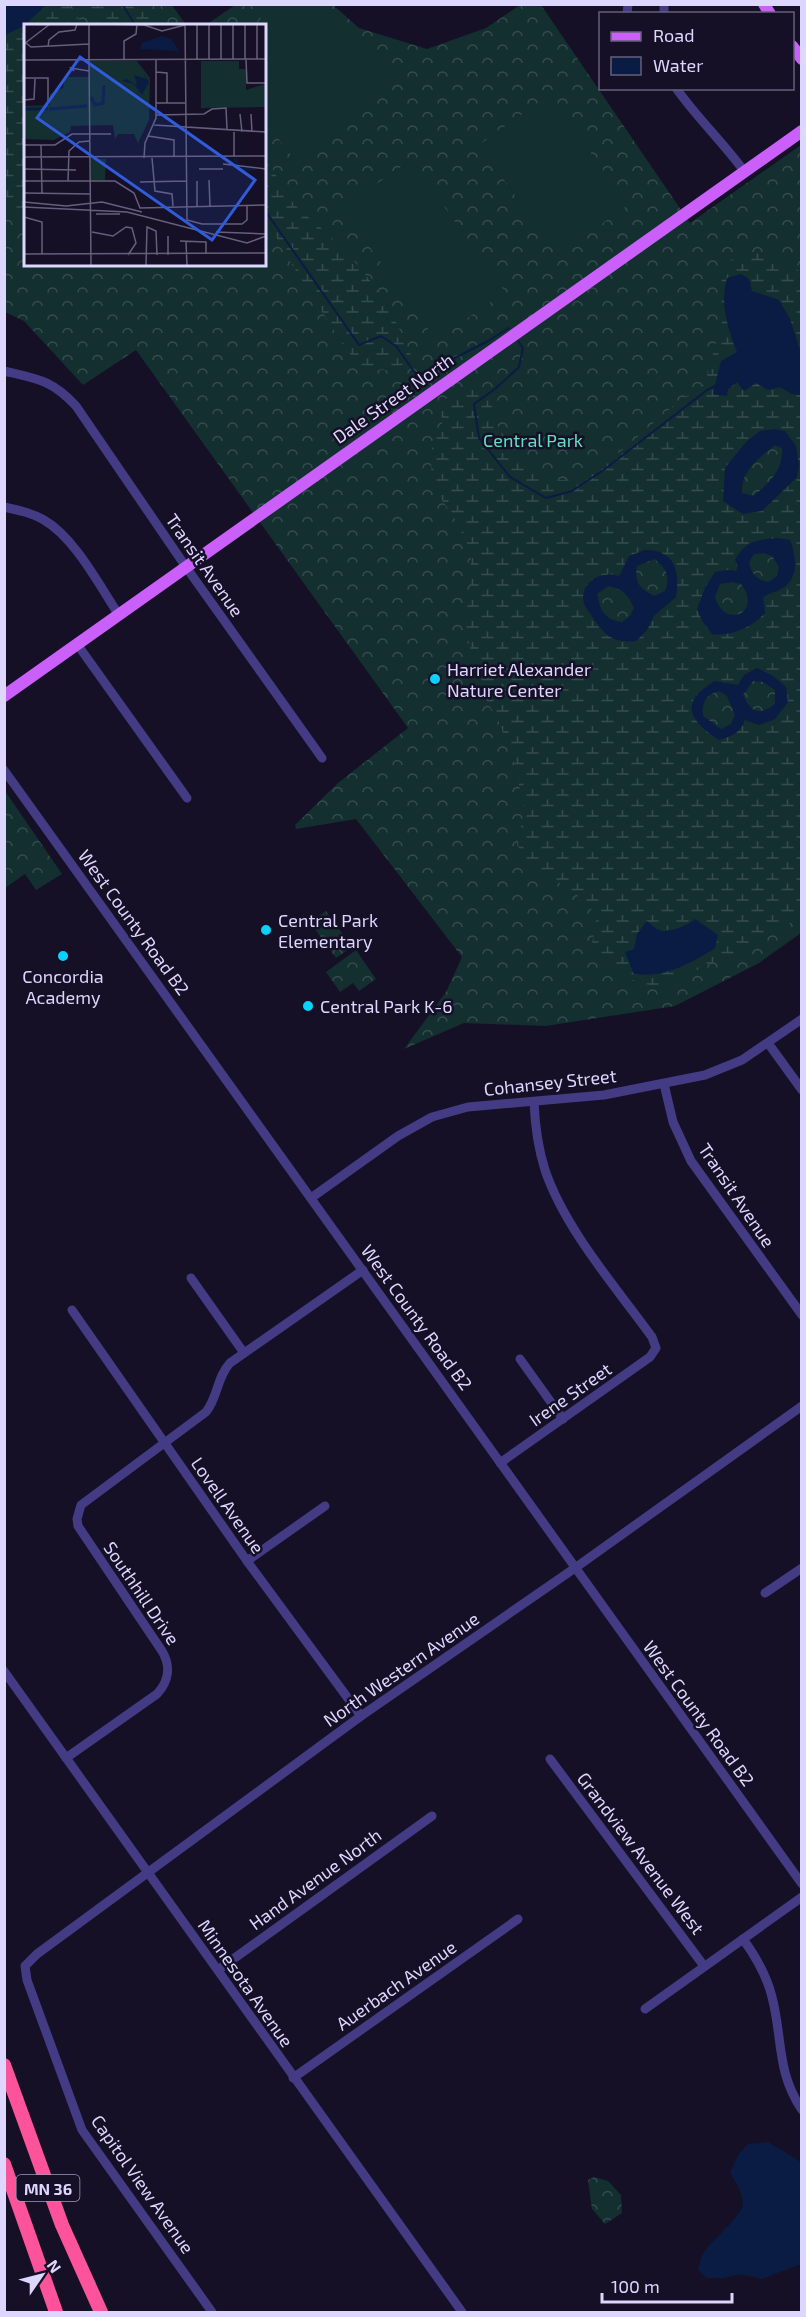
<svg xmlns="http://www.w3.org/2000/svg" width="806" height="2317" viewBox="0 0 806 2317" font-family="'Exo 2',sans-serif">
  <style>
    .forest { fill: url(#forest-crowns) }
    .wetland { fill: url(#wetland-marsh); fill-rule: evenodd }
    .pitch { fill: #132f30 }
    .water { fill: #0b1c44; fill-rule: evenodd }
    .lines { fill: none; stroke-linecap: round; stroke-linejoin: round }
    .stream { stroke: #0b1c44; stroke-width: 2 }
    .minor { stroke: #433c84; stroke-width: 9 }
    .major { stroke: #ca5ffc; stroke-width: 12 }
    .highway { stroke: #fc539a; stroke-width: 14 }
    .poi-dot { fill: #06d3fa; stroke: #151026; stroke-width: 2 }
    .labels { text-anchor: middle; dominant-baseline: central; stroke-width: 5; stroke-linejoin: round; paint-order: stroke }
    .shield { fill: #151026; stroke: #a19bbd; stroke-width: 1.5 }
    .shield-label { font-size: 16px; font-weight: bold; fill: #ddd6fe }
    .street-label { font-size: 18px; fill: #ddd6fe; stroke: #151026 }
    .park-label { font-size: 18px; fill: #62dec6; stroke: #151026 }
    .poi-label { font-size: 18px; fill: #ddd6fe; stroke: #151026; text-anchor: start }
    .inset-river { fill: none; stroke: #0b1c44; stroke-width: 3 }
    .inset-road { fill: none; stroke: #655f7c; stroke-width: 1.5 }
    .view { fill: #305cdc; fill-opacity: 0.15; stroke: #305cdc; stroke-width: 3 }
    .inset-edge { fill: none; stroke: #ddd6fe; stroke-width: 3 }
  </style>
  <defs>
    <pattern id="forest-crowns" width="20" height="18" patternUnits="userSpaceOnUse" patternTransform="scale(1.5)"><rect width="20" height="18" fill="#132f30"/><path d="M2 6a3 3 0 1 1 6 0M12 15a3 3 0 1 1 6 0" fill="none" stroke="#354c4f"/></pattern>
    <pattern id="wetland-marsh" width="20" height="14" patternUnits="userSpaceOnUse" patternTransform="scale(1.5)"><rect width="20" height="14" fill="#132f30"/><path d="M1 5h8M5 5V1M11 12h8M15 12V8" fill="none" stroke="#354c4f"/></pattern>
  </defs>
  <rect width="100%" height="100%" fill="#151026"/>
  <g class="forest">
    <path d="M5,5H172L186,25L26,26V264H264V26L206,25L235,5H333L359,28L427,49L486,28L520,5H541L690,223L801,145V933L759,963L675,1006L546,1026L464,1023L404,1049L446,992L462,957L356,819L296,829L295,825L338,783L408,728L136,350L83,385L24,321L5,312Z"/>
    <path d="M5,791L62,874L36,890L25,874L5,888Z"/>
    <path d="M326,911L352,947L336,958L310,922Z"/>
    <path d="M356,950L376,979L359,991L353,983L340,992L326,972Z"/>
    <path d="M594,2177L608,2181L621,2195L622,2213L605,2224L592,2209L588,2180Z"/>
  </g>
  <g class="wetland">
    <path d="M46,5H69L83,25L26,26L25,211L10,212L5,206V35L24,26Z"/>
    <path d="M80,5H150L156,25H96Z"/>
    <path d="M264,150C273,169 283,194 299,209C305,216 313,220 320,227C360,261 394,308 412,358L393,371L365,368L347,351L288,258L264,215Z"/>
    <path d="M767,251L801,272V353L790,319L779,300L752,291L749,279L730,335L737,352L721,361L713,394L728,389L737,382L756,383L768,390L780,387L792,394L801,395V914L780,931L659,988L619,976L592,944L597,915L572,890L533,868L517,845L524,811L516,768L499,722L484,696L469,644L465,620L470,590L471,552L455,519L431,484L432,442L442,426L441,403L463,386L488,395L499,429L538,477L554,481L571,479L621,451L672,407L705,383L722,321L720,285L726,261ZM760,431L796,446L797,477L762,511L723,488L725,468L746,442ZM777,538L796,554C796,567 794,583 781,589C774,592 770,593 763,597L765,613L702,620L697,609L705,588L728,570L736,571L742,547L759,540ZM629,556L668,557L676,597L654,616L647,630L608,637L584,604L609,573L619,576ZM744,675L786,687L775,719L750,722L745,720L719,739C706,731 695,723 691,708L715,681L738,685ZM696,919L718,936L715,948L701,957L661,974L625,952L634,949L637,934C656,931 680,931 696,919Z"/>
  </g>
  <g class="pitch">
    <path d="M270,5H317L345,30L391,58V73L347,119L296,161L280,141L264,115V26L256,25Z"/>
    <path d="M549,95L628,205L558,255L479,145Z"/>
    <path d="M411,160L505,292L436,340L342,208Z"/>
  </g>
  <g class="water">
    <path d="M5,4H46V5L24,26L5,35Z"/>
    <path d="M741,274L749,279L752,291L779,300L790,319L801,353V395L792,394L780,387L768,390L756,383L744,391L737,382L728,389L727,396L713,394L721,361L737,352C727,326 720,305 727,278Z"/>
    <path d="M774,429L785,431L796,446L799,465L797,477L762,511L743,514L723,501L725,468L746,442L760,431ZM775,445L782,448C784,469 769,484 753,496L742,493C740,471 759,458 775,445Z"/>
    <path d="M777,538L790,540C796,555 800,580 781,589C775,592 770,593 763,597L765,613C752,627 731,637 712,634L702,620L697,609L705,588L715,572L728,570L736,571L738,566L735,560C745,541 757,540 777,538ZM764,553L772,556L779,567L777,576L769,582C756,580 751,574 749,562L754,554ZM732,582L741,584C764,613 724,630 715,597L720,584Z"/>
    <path d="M645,550C675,550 680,571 676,597L654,616L647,630L636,641C613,643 606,636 593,618C591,614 587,610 585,606C577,584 599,570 619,576L629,556ZM654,559C666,567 671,577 665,591L654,596C640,588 634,583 637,566ZM608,586C623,589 628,594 634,608L630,616L622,622C603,619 601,611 597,594Z"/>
    <path d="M757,668L773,676L786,687L788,702L775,719L759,725L745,720C740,733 732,736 719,740C688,720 679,702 715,681L738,685L744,675ZM753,681L763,682L775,690V704C759,717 751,712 743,695ZM719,691L727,696L735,715L731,724L721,729L703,716C702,702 705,695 719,691Z"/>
    <path d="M695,919L718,935L715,948C690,964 664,978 634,974L625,952L634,949L637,934L647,921C651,924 655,929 659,930C668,934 689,925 695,919Z"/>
    <path d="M768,2142L801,2162V2264L762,2279L739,2274L724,2278H706L698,2269C700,2263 701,2256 705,2251C713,2239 743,2215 743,2203C742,2192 736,2182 730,2173L738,2155L748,2144Z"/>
  </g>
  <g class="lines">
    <g class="stream">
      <path d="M122,4L136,26"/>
      <path d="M264,209L359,345L381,336L396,346L415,373H422"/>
      <path d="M518,341L523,348L519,367L495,389L474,404L479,438L510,477L546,498L572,491L605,469L707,390L717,385"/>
      <path d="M427,372L488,341L509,328"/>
    </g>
    <g class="minor">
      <path d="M664,4V14"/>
      <path d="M627,14L628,4"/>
      <path d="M676,88C697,118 723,142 744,171"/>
      <path d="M4,371C38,379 52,380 76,406L186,567L322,758"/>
      <path d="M4,507C18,510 32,513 44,520C75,538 99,585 119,615"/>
      <path d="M77,644L187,798"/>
      <path d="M4,770L802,1884"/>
      <path d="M768,1043L802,1090"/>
      <path d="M664,1084L673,1122L691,1161L802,1315"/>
      <path d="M311,1198L398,1136L432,1117L468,1107L604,1095L705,1075L742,1060L802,1019"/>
      <path d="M191,1278L244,1353"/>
      <path d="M72,1310L247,1561L361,1716"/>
      <path d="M520,1359L563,1419"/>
      <path d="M500,1463L650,1357L656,1348L652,1337C615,1286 565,1229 545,1170C538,1148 535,1125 534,1102"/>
      <path d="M247,1561L325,1506"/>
      <path d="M765,1593L802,1568"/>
      <path d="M4,1671L462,2312"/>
      <path d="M66,1758L157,1694C169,1681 171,1666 162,1651L78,1526L77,1519L81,1505L206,1412C218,1397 217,1377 230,1363L363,1270"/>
      <path d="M550,1759L704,1966"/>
      <path d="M743,1939C756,1957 767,1976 772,1997C783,2039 776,2071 802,2110"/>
      <path d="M218,1970L432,1816"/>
      <path d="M645,2009L802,1897"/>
      <path d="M293,2078L518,1919"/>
      <path d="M212,2312L82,2130L27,1980L25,1966L37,1954L361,1716L575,1568L802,1406"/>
    </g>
    <g class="major">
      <path d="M764,4L770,14"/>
      <path d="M792,46L802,59"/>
      <path d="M4,696L802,131"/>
    </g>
    <g class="highway">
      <path d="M4,2065L62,2225L101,2312"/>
      <path d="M4,2164L56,2312"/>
    </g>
  </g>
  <g class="poi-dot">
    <circle cx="435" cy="679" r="6"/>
    <circle cx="266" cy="930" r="6"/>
    <circle cx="63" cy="956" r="6"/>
    <circle cx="308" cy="1006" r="6"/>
  </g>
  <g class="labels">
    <rect class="shield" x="16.5" y="2175" width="63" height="26" rx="4.5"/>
    <g class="shield-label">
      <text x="48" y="2188">MN 36</text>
    </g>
    <g class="street-label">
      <text transform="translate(393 398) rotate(-35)">Dale Street North</text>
      <text transform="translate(205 565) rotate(55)">Transit Avenue</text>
      <text transform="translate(134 922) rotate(54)">West County Road B2</text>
      <text transform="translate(550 1082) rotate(-6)">Cohansey Street</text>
      <text transform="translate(737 1195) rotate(56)">Transit Avenue</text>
      <text transform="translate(417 1317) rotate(54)">West County Road B2</text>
      <text transform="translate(570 1394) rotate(-35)">Irene Street</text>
      <text transform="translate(228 1505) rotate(55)">Lovell Avenue</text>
      <text transform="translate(142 1593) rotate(56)">Southhill Drive</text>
      <text transform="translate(401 1669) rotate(-35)">North Western Avenue</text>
      <text transform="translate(699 1713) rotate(54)">West County Road B2</text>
      <text transform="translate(641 1853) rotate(53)">Grandview Avenue West</text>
      <text transform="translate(315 1879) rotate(-36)">Hand Avenue North</text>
      <text transform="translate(246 1983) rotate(55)">Minnesota Avenue</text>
      <text transform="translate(396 1985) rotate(-35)">Auerbach Avenue</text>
      <text transform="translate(143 2184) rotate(55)">Capitol View Avenue</text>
    </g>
    <g class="park-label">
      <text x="533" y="440">Central Park</text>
    </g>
    <g class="poi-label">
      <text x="447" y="669">Harriet Alexander<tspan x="447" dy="21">Nature Center</tspan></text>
      <text x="278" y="920">Central Park<tspan x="278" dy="21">Elementary</tspan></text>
      <text x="63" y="976" text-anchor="middle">Concordia<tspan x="63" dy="21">Academy</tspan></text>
      <text x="320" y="1006">Central Park K-6</text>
    </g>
  </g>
  <g transform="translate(24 24)">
    <rect width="242" height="242" fill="#151026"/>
    <path d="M66,37H113L126,54L125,96L114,119L110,110H94L91,115L89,101L47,102L46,108L30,116L0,115V82L26,81V70L39,64L41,53H66ZM177,37H215V45H222V66L241,60V83L177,84ZM67,135H82L81,156L67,157Z" fill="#132f30"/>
    <path d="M110,40L125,57V65L118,67L124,77L122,96L104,99L69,84L67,79L77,78L80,71L72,49L90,52L100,42ZM16,82L24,84L18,89L33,87L35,98L21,108L10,103V88L0,86Z" fill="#132f30"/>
    <path d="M138,12L147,15L155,27L116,25L118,19ZM119,49L125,58L118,71L110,60L98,57L102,55L113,61L110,51L122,55Z" fill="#0b1c44"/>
    <path class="inset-river" d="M67,73L71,81L79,79L80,61M0,85H24M25,85L63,82M211,134L215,145H231"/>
    <path class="inset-road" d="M65,0V36M79,0L120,1L138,7L161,1M161,0L163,196L178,200H218L223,196V181M173,0V36M185,0V36M197,0V36M209,0V35M221,0V35M233,0V35M2,19L7,23L65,20M0,20L26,0M24,23L25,16L35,8L51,6L53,0M222,35L223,59H242M0,36L242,35M65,36L67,241M100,36V17L112,10L113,0M50,47L47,44L65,47M132,48L143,49V79M0,54H24V79M0,76L10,75L11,55M132,79H161M216,90L218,108M227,90L228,108M132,91L180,90L188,85L202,84L203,105M130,101L242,108M210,108V133M124,112L150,116V133M0,121H31L48,110H87M17,121L18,169M0,133L242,132M120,134L121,119L132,94V36M128,134L131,167L148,170L149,182M199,140L242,145M0,145L52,146M175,145H199M185,156L186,182M0,157H91L110,169L116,184L242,181M44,157L45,127L55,118L65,117M173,157V182M116,158L162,157M0,169L66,170M0,178L42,182L78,178L118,188M0,183L103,188L223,219L242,212M72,190H96M0,193L18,198V230M68,208L89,212L102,203L108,204L112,219L104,231M192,208L242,210M144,212V231M156,217L182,218V230M162,218L163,241M0,230L242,229M122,241L123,203L132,207L133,231"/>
    <path class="view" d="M56,33L231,156L188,216L13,94Z"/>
    <rect width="242" height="242" class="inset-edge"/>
  </g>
  <rect width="806" height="2317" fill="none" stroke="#ddd6fe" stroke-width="12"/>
  <rect x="599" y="12" width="195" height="78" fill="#151026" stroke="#655f7c" stroke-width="1.5"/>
  <rect x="611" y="32" width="30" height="9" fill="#ca5ffc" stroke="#655f7c" stroke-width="1.5"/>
  <text x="653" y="42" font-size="18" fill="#ddd6fe">Road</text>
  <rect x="611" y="57" width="30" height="18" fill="#0b1c44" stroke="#655f7c" stroke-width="1.5"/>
  <text x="653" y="72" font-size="18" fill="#ddd6fe">Water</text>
  <g transform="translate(42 2275) rotate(55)" stroke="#151026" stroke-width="4.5" paint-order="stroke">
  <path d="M0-4.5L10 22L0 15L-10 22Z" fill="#ddd6fe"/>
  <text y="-9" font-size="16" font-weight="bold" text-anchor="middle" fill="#ddd6fe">N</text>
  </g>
  <path d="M602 2293v9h130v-9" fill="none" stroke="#ddd6fe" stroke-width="3"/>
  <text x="611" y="2293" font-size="18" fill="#ddd6fe" stroke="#151026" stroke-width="4.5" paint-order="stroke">100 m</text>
</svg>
